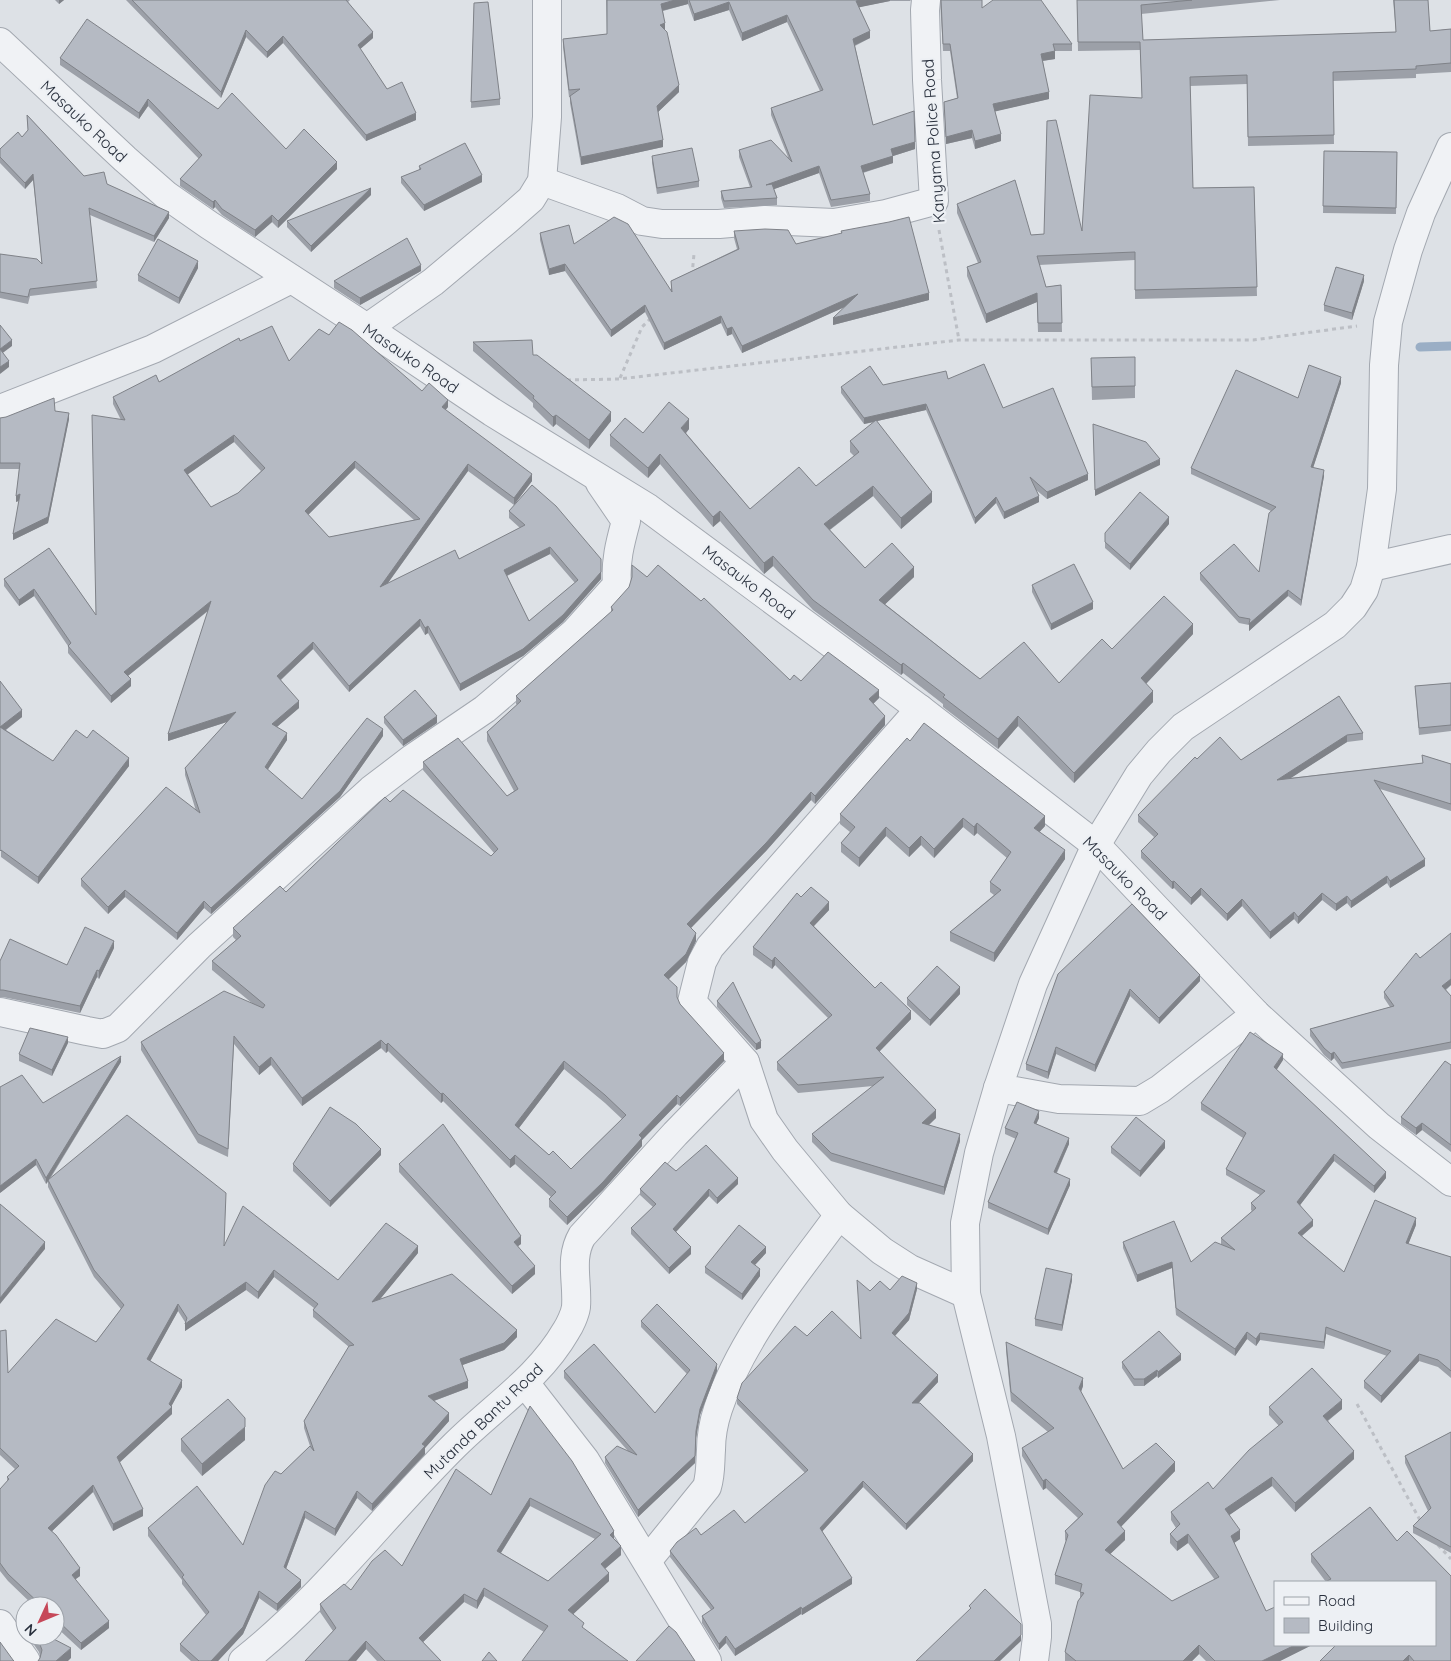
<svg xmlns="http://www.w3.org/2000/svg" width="1451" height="1661" viewBox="0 0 1451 1661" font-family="Quicksand,sans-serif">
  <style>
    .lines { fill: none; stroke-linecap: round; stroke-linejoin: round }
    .stream { stroke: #9aaec5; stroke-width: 9 }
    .street-casing { stroke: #a3a8b0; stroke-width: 30 }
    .path { stroke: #bcbfc5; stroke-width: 3; stroke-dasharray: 4 4; stroke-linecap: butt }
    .street { stroke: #f0f2f5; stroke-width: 28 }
    .wall { fill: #9ca0a8; fill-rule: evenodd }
    .shaded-wall { fill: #7f8288 }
    .building { fill: #b5bac3; stroke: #7f8288; fill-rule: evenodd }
    .labels { text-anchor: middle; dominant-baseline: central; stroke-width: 4.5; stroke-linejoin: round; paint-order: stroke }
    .street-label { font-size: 16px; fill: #282f3c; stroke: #edf0f4 }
  </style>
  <rect width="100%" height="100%" fill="#dde1e6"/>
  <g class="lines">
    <path class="stream" d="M1420,347L1451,346"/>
    <g class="street-casing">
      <g id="street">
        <path d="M0,42L125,159L166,195L209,225L367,328L492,412L648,508L920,709L1096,845L1256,1014L1379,1126L1451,1182"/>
        <path d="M542,181L617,208L642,221L662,224H719L765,220L834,223L886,214L934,201L927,80L925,10L926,0"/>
        <path d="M367,328L433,282L507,220L531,199L542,181L547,117V0"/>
        <path d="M0,409L153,349L291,279"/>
        <path d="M1371,567L1451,549"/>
        <path d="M920,709L710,947L702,962L692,1002L745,1062L764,1120L785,1150L839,1215L882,1251L910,1269L966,1294"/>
        <path d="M0,1012L87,1031L103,1034L118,1028L199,946L371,790L413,758L485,709L574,633L617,585C615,562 620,543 626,521L600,483"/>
        <path d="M998,1088L1059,1099L1140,1101L1160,1089L1256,1014"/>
        <path d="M525,1383L585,1460L707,1661"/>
        <path d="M647,1561L707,1487C711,1474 710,1463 711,1450C711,1436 714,1421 718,1409C742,1336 795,1276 839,1215"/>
        <path d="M0,1624L26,1661"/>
        <path d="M243,1661C323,1598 383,1516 455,1445C493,1407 539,1378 566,1331C570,1325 575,1314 576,1307C578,1282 569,1258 582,1236L675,1134L745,1062"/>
        <path d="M1034,1661L1037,1637V1624L1001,1436L966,1294L965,1223L979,1153L998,1088L1033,984L1096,845L1139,775L1159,751L1183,727L1335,625L1353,607L1364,590L1371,567L1382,489L1384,365L1388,322L1408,250L1421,213L1451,147"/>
      </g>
    </g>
    <g class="path">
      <path d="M939,230L959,340"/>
      <path d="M692,275L694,254"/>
      <path d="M620,378L642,327L651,318"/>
      <path d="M567,380L619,379L959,340H1253L1357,326"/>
      <path d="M1357,1404L1421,1522"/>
      <path d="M1438,1545L1451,1559"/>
    </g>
    <use href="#street" class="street"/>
  </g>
  <g class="wall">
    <path d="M55,0H64L59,4Z"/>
    <path d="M126,0H350L348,2L373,38L360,49L387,89L416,120L366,141L283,43L267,58L246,37L221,98Z"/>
    <path d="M606,0H911L910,1H890L859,7L870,38L855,46L873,125L915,149L893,156V163L863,173L870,194V201L831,207L819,173L774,189L777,198V205L724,208L721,198V191L750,187L739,157V150L788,157L771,115V108L820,91L787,22L742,41L729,10L694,21L688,4L663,11L665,30L679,92L658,112L663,147L581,165L570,103V97H569L563,47V39L607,34Z"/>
    <path d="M940,0H982V8L1072,44V51H1055V59L1043,61L1049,99L995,111L1001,141L975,149L972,138L946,144L944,102L957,98L950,51H943Z"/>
    <path d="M1077,0H1280L1141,14L1143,40L1396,32L1393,0H1428L1430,31L1451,29V72L1416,74V78L1333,81L1334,144L1248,146L1247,84L1190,86L1193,188L1254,187L1257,296L1135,299V260L1039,265L1046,287L1061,285L1062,332H1038L1037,302L986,323L967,276V267L978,263L957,213V204L1031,235L1082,231L1142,98L1140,50L1078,51Z"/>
    <path d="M474,3L500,99V105L471,108Z"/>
    <path d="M60,58L218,109L286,149L337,169L278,228L272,222L255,237L222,215L215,207L213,209L180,186V179L199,159L148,106L139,119L60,65Z"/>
    <path d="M27,115L84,176L107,184L169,218L154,242L90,215L97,288L30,296L28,304L0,298V254L42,263L33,180L25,189L0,163V149L22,137L28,131Z"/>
    <path d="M1324,151L1397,152L1396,214L1323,213Z"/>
    <path d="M652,156L699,181V187L657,194L652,163Z"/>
    <path d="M419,166L482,182L424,211L401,183V177L419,170Z"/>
    <path d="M371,195L311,252L287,227V221Z"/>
    <path d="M734,231L796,244L841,234V231L929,300L833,325L845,307L742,353L732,334L727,336L721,323L664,350L645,312L611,337L565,271L549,275L540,240V233L574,244L671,290V281L737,249L734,238Z"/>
    <path d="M198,268L179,304L138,281V275Z"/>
    <path d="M421,271L360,305L334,288V281Z"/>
    <path d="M1364,281L1352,320L1324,311V305Z"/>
    <path d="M240,341L289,361L422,391L448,407L445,410L532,481L514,505L468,471L388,583L459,559L520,528L509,518V511L601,559V579L563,622L523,656L460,691L428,633L425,635L420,626L349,692L313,649L281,680L299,708L277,727L287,740L267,770L302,799L383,736L340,797L211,914L204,908L177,940L125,897L108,914L81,886V879L196,811L185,775V768L227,722L168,741L208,611L128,676L131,686L111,703L68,653V646L34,596L19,606L4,586V579L49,548L96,615L121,420L113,404V397L159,382ZM234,442L261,471L238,493L211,507L188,474ZM355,468L414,520L329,537L308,515ZM550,554L575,583L529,621L507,576Z"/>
    <path d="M473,342L533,355L611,421L589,449L556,424L553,427L533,407V403L473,351Z"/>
    <path d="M1091,358L1135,386V398L1092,400Z"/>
    <path d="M948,379L1003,408L1088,480L1047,499L1035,489L1039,502L1004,519L996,503L975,524L926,410L877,421L932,502L901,529L873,496L830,530L865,568L914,577L885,604L980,679L1059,683L1112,649L1193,634L1146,684L1153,702L1074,783L1018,726L998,749L943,707V704L903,673L901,675L813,610L773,566L764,574L720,521L713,527L660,464L648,478L610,446V435L689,429L686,433L750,509L816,486L854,456L850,452V441L875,422L864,424L841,393V387L883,385Z"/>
    <path d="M1341,383L1313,468L1324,476L1301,606L1288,596L1249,631V625L1239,623L1200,580V573L1259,572L1271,511L1191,474V468L1298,398Z"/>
    <path d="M55,411L69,419L48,523L13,540L19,501L16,502L19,469H0V418Z"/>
    <path d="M1169,524L1130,570L1105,548V533Z"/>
    <path d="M647,577L790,680L879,698L873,704L885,725L815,804L811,800L766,851L691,928L696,941L686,962L668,979L680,1004L724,1061L680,1106L677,1104L642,1140V1146L603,1190L567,1225L549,1207V1199L551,1197L515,1164L510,1168L443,1101L441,1103L388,1051L386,1053L381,1048L302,1106L271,1065L259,1075L234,1044L228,1157L198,1143L141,1050V1042L253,1004L212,970V961L236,940L233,937V928L286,892L390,802L491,856L494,853L423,770V762L507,796L514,791L487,741V732L517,705L516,704V696L611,612V607ZM564,1069L605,1103L622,1119L571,1169L549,1155L519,1128Z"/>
    <path d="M1032,585L1093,609L1051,630L1032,592Z"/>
    <path d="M0,681L22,717L6,730L53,761L87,738L129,766L38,884L1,857Z"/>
    <path d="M1451,683V731L1419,735L1415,686Z"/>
    <path d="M1339,696L1363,733V740L1347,742L1290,778L1423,763L1422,755L1451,764V811L1380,789L1425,866L1390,888L1387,883L1351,908L1347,903L1336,911L1322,900L1298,924L1294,919L1270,939L1242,906L1227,921L1201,895L1191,905L1174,888L1172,889L1141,858V851L1154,837L1138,822V815L1197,759L1241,760Z"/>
    <path d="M384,717L437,723L403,746L384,723Z"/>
    <path d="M910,741L1045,826L1039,832L1065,859L994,962L950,941V932L994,895L990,892V882L1007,858L977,833L974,836L963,827L934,858L921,845L909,857L886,836L859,867L841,852V843L850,832L840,824V814Z"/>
    <path d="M801,897L829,910L814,926L875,988L911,1019L879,1052L936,1118L929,1125L960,1141L944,1195L831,1161L812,1142V1134L873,1086L798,1093L777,1070V1062L828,1018L775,965L772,969L753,955V947Z"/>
    <path d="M1451,933V985L1446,990L1451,996V1049L1342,1069L1334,1058L1331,1061L1324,1055L1310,1036V1029L1390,1007L1384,998V992L1420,958Z"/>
    <path d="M114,948L99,979L97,977L80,1013L3,997H0V961L67,965Z"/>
    <path d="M1058,974L1200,981L1159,1024L1130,996L1095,1072L1056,1054L1048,1079L1026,1070V1064Z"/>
    <path d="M960,994L930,1026L907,1005V998Z"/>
    <path d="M717,1001L761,1048L756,1050L717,1007Z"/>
    <path d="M68,1043L52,1076L19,1061V1054Z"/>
    <path d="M1283,1060L1276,1070L1386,1178L1374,1193L1334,1161L1300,1205L1313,1226L1302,1236L1344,1272L1416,1225L1408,1244L1451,1257V1378L1438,1367L1419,1361L1381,1403L1364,1388V1381L1387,1356L1326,1334L1324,1349L1260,1340L1256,1346L1247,1339L1235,1356L1176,1315L1172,1268L1137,1282L1123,1248V1242L1191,1262L1221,1244V1238L1252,1211L1251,1210V1203L1260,1195L1226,1175V1169L1243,1138L1201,1110V1103Z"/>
    <path d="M121,1062L50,1179L224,1245L338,1280L418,1253L380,1299L517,1337L504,1350L462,1365L468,1388L434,1401L449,1421L425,1448V1454L372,1511L357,1498L335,1536L305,1518L286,1569L301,1587L277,1611L259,1598L243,1634L218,1661H191L180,1651V1644L206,1615L182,1584V1580L148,1536V1528L243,1545L281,1474L310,1446L304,1428V1421L349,1347L313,1317V1310L314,1308L274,1277L258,1299L246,1290L185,1331V1322L178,1311L150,1361L182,1387L171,1406L172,1414L119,1462L143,1516L113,1531L93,1492L52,1531L80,1576L75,1579L109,1628L81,1650L55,1626V1606H34L8,1581L0,1571V1489L7,1482V1477L15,1469L0,1455V1331L8,1373L96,1342L121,1309L94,1277L48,1187V1182L46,1184L36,1165L0,1193L43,1103Z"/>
    <path d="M1451,1065V1152L1422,1130L1416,1135L1401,1124V1117Z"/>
    <path d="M1039,1118L1036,1124L1069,1144L1057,1173L1070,1185L1048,1235L988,1208V1202L1016,1139L1005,1134V1128Z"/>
    <path d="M1111,1147L1165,1148L1140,1177L1111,1153Z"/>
    <path d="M381,1155L330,1207L293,1171V1164Z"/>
    <path d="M399,1164L521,1244L518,1246L535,1274L512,1294L399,1172Z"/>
    <path d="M676,1171L738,1184L717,1204L709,1196L676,1232L691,1254L669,1274L631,1234V1228L653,1207L640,1195V1189Z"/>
    <path d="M766,1253L755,1265L760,1276L742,1300L705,1273V1267Z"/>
    <path d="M1072,1280L1062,1331L1035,1326V1319Z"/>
    <path d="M917,1289L909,1320L895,1336L938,1382L918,1403L973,1461L906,1530L863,1487L822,1531L852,1584L802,1615L801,1614L735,1656L726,1643L719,1650L702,1623V1616L711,1610L670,1557V1551L701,1535L745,1523L805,1473L737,1404V1398L807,1336L860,1338L870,1291Z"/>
    <path d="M641,1321L717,1371L700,1415L696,1438L695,1463L638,1517L605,1463V1457L628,1451L564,1378V1371L655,1413L687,1374L641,1327Z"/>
    <path d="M1006,1342L1083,1386L1081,1392L1123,1469L1175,1471L1121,1526L1125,1540L1110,1554L1172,1601L1215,1580L1188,1543L1177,1551L1170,1543V1534L1176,1528L1171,1520V1512L1213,1489L1279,1426L1269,1415V1407L1342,1409L1328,1421L1354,1459L1295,1512L1272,1486L1229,1515L1240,1539L1234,1543L1275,1645H1312L1280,1661H1206L1199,1654L1192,1661H1065V1652L1080,1598V1592L1055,1584V1575L1066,1541L1065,1540V1531L1078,1518L1046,1488L1043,1490L1022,1456V1448L1048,1432L1011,1401L1006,1351Z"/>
    <path d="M1181,1360L1158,1378L1157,1376L1144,1386H1134L1122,1368V1362Z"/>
    <path d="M530,1406L614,1539L621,1555L605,1569L609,1581L573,1614L544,1632L484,1596L477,1609L464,1602L423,1642L441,1661H377L366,1649L356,1661H305L333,1631L320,1612V1604L402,1566L491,1495ZM530,1506L595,1539L548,1581L501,1553Z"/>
    <path d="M1451,1432V1553L1413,1533V1526L1428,1511L1405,1463V1456Z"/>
    <path d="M181,1439L245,1440L202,1476L181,1451Z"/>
    <path d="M1370,1507L1397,1541L1407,1531L1451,1576V1661H1320L1336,1645H1435V1582H1325H1326L1311,1562V1554Z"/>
    <path d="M28,1636H48L71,1658H40V1656L39,1652Z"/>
  </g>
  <g class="shaded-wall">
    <path d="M59,0H64L59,4Z"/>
    <path d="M675,0H688V4L661,11V4Z"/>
    <path d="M860,0H890V1L856,8V1Z"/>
    <path d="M729,2V10L694,21V14Z"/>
    <path d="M787,15V22L742,41V33Z"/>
    <path d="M665,23V30L660,25Z"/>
    <path d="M246,30V37L221,98V92Z"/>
    <path d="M870,31V38L853,46V39Z"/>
    <path d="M373,32V38L358,51V45Z"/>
    <path d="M283,36V43L267,58V52Z"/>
    <path d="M1055,51V59L1041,61V54Z"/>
    <path d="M679,85V92L657,113V106Z"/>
    <path d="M1049,92V99L993,112V104Z"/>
    <path d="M148,99V106L139,119V113Z"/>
    <path d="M416,113V120L366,141V135Z"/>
    <path d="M972,130V138L946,144V137Z"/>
    <path d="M1001,134V141L975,149V141Z"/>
    <path d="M663,140V147L581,165V157Z"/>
    <path d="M915,142V149L893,156V163L861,173V166L891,149Z"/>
    <path d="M337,162V169L278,228V221Z"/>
    <path d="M819,166V173L766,192V185Z"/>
    <path d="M33,174V180L25,189V183Z"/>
    <path d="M482,175V182L424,211V205Z"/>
    <path d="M371,188V195L311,252V246Z"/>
    <path d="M215,200V207L213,209V202Z"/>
    <path d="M169,212V218L154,242V236Z"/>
    <path d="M272,215V222L255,237V230Z"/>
    <path d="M198,261V268L179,304V298Z"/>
    <path d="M565,264V271L549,275V269Z"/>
    <path d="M421,265V271L360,305V298Z"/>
    <path d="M1364,275V281L1352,320V313Z"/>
    <path d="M929,293V300L833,325V318Z"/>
    <path d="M1037,293V302L986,323V314Z"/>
    <path d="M858,294V301L742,353V346Z"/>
    <path d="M645,305V312L611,337V330Z"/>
    <path d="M721,316V323L664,350V343Z"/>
    <path d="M732,327V334L727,336V329Z"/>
    <path d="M12,340V346L0,355V349Z"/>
    <path d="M9,361V367L0,374V367Z"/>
    <path d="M1341,377V383L1311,474V467Z"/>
    <path d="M448,400V407L442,414V407Z"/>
    <path d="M926,404V410L864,424V418Z"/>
    <path d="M611,412V421L589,449V440Z"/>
    <path d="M69,413V419L48,523L13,540V534Z"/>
    <path d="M556,415V424L553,427V417Z"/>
    <path d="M689,419V429L681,439V428Z"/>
    <path d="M234,435V442L184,477V470Z"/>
    <path d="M660,454V464L648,478V468Z"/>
    <path d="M1160,459V465L1095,496V490Z"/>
    <path d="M355,461V468L305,518V511Z"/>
    <path d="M468,464V471L380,594V587Z"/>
    <path d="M1324,470V476L1301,606V600Z"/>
    <path d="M532,474V481L514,505V498Z"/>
    <path d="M1088,474V480L1047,499V492Z"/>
    <path d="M873,486V496L824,534V524Z"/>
    <path d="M932,492V502L901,529V518Z"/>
    <path d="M20,494V500L16,502V496Z"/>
    <path d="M1039,496V502L1004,519V512Z"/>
    <path d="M996,497V503L975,524V518Z"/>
    <path d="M720,511V521L713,527V517Z"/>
    <path d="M1169,517V524L1130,570V564Z"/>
    <path d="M550,547V554L504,577V570Z"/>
    <path d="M773,556V566L764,574V563Z"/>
    <path d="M914,567V577L879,610V600Z"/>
    <path d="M601,572V579L563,622L523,656L460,691V684Z"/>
    <path d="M34,589V596L19,606V600Z"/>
    <path d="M1288,590V596L1249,631V624Z"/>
    <path d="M211,601V608L124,679V672Z"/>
    <path d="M1093,602V609L1051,630V624Z"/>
    <path d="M420,619V626L349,692V686Z"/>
    <path d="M1193,624V634L1141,689V678Z"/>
    <path d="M428,626V633L425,635V628Z"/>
    <path d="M313,642V649L277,683V676Z"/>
    <path d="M903,663V673L901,675V665Z"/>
    <path d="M131,679V686L111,703V696Z"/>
    <path d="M879,690V698L869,708V699Z"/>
    <path d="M1153,691V702L1074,783V773Z"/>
    <path d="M299,701V708L272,731V724Z"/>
    <path d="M22,710V717L0,734V727Z"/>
    <path d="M236,712V719L168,741V734Z"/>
    <path d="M437,716V723L403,746V740Z"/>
    <path d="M885,716V725L815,804V796Z"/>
    <path d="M1018,716V726L998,749V739Z"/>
    <path d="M383,729V736L340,797L211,914V908Z"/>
    <path d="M287,733V740L265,774V767Z"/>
    <path d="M1347,735V742L1277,787V780Z"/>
    <path d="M129,758V766L38,884V877Z"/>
    <path d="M811,792V800L766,851L687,932V924Z"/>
    <path d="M1045,816V826L1034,838V828Z"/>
    <path d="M963,818V827L934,858V849Z"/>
    <path d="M977,823V833L974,836V827Z"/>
    <path d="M886,827V836L859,867V858Z"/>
    <path d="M921,836V845L909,857V848Z"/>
    <path d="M1065,850V859L994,962V953Z"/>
    <path d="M1425,859V866L1390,888V881Z"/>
    <path d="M1387,876V883L1351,908V901Z"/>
    <path d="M1174,881V888L1172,889V882Z"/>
    <path d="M1201,888V895L1191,905V898Z"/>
    <path d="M125,890V897L108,914V907Z"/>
    <path d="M1322,893V900L1298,924V917Z"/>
    <path d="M1347,896V903L1336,911V904Z"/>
    <path d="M1242,899V906L1227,921V914Z"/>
    <path d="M204,901V908L177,940V933Z"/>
    <path d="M829,902V910L810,930V923Z"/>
    <path d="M1294,912V919L1270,939V932Z"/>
    <path d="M696,933V941L686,962L664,984V975Z"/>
    <path d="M114,941V948L99,979V971Z"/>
    <path d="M775,957V965L772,969V961Z"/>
    <path d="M97,970V977L80,1013V1006Z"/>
    <path d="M1200,975V981L1159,1024V1018Z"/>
    <path d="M1451,979V985L1442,992V986Z"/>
    <path d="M960,987V994L930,1026V1020Z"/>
    <path d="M1130,989V996L1095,1072V1065Z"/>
    <path d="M911,1011V1019L876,1055V1048Z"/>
    <path d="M68,1037V1043L52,1076V1070Z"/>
    <path d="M381,1040V1048L302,1106V1098Z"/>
    <path d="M761,1041V1048L756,1050V1044Z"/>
    <path d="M388,1043V1051L386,1053V1045Z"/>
    <path d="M1056,1047V1054L1048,1079V1072Z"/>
    <path d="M1334,1052V1058L1331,1061V1054Z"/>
    <path d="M724,1053V1061L680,1106V1098Z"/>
    <path d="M1283,1054V1060L1274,1074V1067Z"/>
    <path d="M121,1056V1062L46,1184V1178Z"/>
    <path d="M271,1057V1065L259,1075V1067Z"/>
    <path d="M564,1061V1069L515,1133V1125Z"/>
    <path d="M443,1093V1101L441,1103V1094Z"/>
    <path d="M677,1095V1104L642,1140V1146L603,1190L567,1225V1217L639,1135Z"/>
    <path d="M936,1110V1118L922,1131V1123Z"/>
    <path d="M1039,1111V1118L1034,1129V1123Z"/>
    <path d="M1422,1123V1130L1416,1135V1128Z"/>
    <path d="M960,1134V1141L944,1195V1187Z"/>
    <path d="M1069,1138V1144L1054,1178V1172Z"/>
    <path d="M1165,1141V1148L1140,1177V1171Z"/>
    <path d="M381,1149V1155L330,1207V1201Z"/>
    <path d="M1334,1154V1161L1297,1209V1202Z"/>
    <path d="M515,1155V1164L510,1168V1160Z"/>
    <path d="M36,1159V1165L0,1193V1186Z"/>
    <path d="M1386,1172V1178L1374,1193V1186Z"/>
    <path d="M738,1178V1184L717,1204V1198Z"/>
    <path d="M1070,1179V1185L1048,1235V1229Z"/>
    <path d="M709,1189V1196L673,1235V1229Z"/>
    <path d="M1416,1218V1225L1406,1250V1243Z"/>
    <path d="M1313,1220V1226L1298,1239V1233Z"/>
    <path d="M521,1236V1244L514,1249V1242Z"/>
    <path d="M45,1242V1249L0,1304V1298Z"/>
    <path d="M418,1246V1253L372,1309V1302Z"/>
    <path d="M691,1247V1254L669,1274V1268Z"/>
    <path d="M766,1247V1253L751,1269V1262Z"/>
    <path d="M1172,1262V1268L1137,1282V1275Z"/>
    <path d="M535,1266V1274L512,1294V1286Z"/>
    <path d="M760,1269V1276L742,1300V1294Z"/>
    <path d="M274,1270V1277L258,1299V1292Z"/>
    <path d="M1072,1274V1280L1062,1331V1325Z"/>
    <path d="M246,1282V1290L185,1331V1324Z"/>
    <path d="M917,1283V1289L909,1320L892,1339V1333Z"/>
    <path d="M178,1304V1311L147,1367V1359Z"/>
    <path d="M1326,1327V1334L1324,1349V1342Z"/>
    <path d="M517,1330V1337L504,1350L460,1366V1359Z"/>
    <path d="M1247,1332V1339L1235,1356V1349Z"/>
    <path d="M1260,1333V1340L1256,1346V1339Z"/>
    <path d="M1181,1354V1360L1158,1378V1372Z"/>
    <path d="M1419,1354V1361L1381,1403V1396Z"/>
    <path d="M717,1364V1371L700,1415L696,1438L695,1463L638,1517V1510L696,1431L700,1409Z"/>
    <path d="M1157,1370V1376L1144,1386V1379Z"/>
    <path d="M938,1375V1382L912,1410V1403Z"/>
    <path d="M1083,1378V1386L1079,1397V1388Z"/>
    <path d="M182,1380V1387L171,1407H172V1414L117,1465V1457L169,1404Z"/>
    <path d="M468,1381V1388L428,1403V1396Z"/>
    <path d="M1342,1400V1409L1323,1424V1416Z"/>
    <path d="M449,1413V1421L425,1448V1454L372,1511V1504L422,1444Z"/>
    <path d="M245,1427V1440L202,1476V1464Z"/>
    <path d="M1354,1451V1459L1295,1512V1503Z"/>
    <path d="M973,1454V1461L906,1530V1524Z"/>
    <path d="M1175,1462V1471L1117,1531V1522Z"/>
    <path d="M1272,1477V1486L1225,1518V1509Z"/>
    <path d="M1046,1479V1488L1043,1490V1481Z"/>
    <path d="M863,1481V1487L820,1534V1528Z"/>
    <path d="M93,1485V1492L48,1535V1528Z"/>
    <path d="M357,1491V1498L335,1536V1529Z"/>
    <path d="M530,1498V1506L497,1559V1551Z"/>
    <path d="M143,1509V1516L113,1531V1524Z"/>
    <path d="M305,1511V1518L284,1574V1567Z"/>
    <path d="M1240,1530V1539L1231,1545V1536Z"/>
    <path d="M614,1531V1539L610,1543V1535Z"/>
    <path d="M1125,1531V1540L1105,1559V1550Z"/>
    <path d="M1188,1534V1543L1177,1551V1542Z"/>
    <path d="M621,1546V1555L601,1572V1564Z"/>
    <path d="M80,1568V1576L72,1582V1575Z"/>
    <path d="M609,1573V1581L568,1619V1610Z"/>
    <path d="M852,1578V1584L802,1615V1609Z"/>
    <path d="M301,1580V1587L277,1611V1604Z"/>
    <path d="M484,1588V1596L477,1609V1601Z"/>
    <path d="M259,1591V1598L243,1634L218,1661H211Z"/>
    <path d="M464,1594V1602L419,1646V1638Z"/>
    <path d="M801,1607V1614L735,1656V1649Z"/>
    <path d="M109,1621V1628L81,1650V1643Z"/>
    <path d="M1021,1624V1641L1000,1661H994Z"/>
    <path d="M726,1636V1643L719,1650V1644Z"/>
    <path d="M366,1641V1649L356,1661H348Z"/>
    <path d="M1199,1645V1654L1192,1661H1183Z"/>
    <path d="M1295,1645H1312L1280,1661H1262Z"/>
    <path d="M71,1648V1658L68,1661H56Z"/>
    <path d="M1409,1655V1661H1403Z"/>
  </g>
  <g class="building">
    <path d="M132,0H346L373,32L358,45L387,89L402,82L416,113L366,135L283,36L267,52L246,30L221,92Z"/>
    <path d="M607,0H675L661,4L665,23L660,25L667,32L679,85L657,106L663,140L581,157L570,96L580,89L569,90L563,39L607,34Z"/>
    <path d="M689,0H860L856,1L870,31L853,39L873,125L914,111L915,142L891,149L893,156L861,166L870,194L831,200L819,166L766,185L772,184L777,198L724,201L721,191L752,187L739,150L771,140L792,162L771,108L823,90L787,15L742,33L729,2L694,14Z"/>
    <path d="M941,0H982V8L993,0H1041L1072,44H1053L1055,51L1041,54L1049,92L993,104L1001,134L975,141L972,130L946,137L944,102L958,98L950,44H943Z"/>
    <path d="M1077,0H1192L1141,5L1143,40L1396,32L1394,0H1428L1430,31L1451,29V63L1416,66V69L1333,72L1334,135L1248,137L1247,75L1190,77L1193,188L1254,187L1257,287L1135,290V252L1037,256L1046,287L1061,285L1062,323H1038L1037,293L986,314L967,267L981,262L957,204L1015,180L1031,235L1044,234L1047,121L1056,120L1082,231L1090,95L1142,98L1140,42H1078Z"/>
    <path d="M488,2L500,99L471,102L474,3Z"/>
    <path d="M87,19L218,109L232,93L286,149L304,129L337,162L278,221L272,215L255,230L222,209L215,200L213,202L180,179L202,155L148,99L139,113L60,58Z"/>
    <path d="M27,115L84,176L104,172L107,184L169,212L154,236L89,208L97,281L30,289L28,297L0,292V254L37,259L42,264L33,174L25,183L0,157V149L18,132L22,137L28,130Z"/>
    <path d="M465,143L482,175L424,205L401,177L421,169L419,166Z"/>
    <path d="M692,148L699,181L657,188L652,156Z"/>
    <path d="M1324,151L1397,152L1396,208L1323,206Z"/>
    <path d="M371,188L311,246L287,221Z"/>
    <path d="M614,217L628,224L672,292L671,281L739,249L734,231L765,229L788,230L796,244L842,233L841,231L889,222L909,217L929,293L833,318L858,294L742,346L732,327L727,329L721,316L664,343L645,305L611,330L565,264L549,269L540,233L569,225L574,244Z"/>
    <path d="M407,238L421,265L360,298L334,281Z"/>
    <path d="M158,239L198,261L179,298L138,275Z"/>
    <path d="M1336,267L1364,275L1352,313L1324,305Z"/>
    <path d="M339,322L352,330L422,391L429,383L448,400L442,407L532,474L514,498L468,464L380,587L455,550L459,559L525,525L509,511L532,485L556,506L601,559V572L563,615L523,649L460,684L428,626L425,628L420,619L349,686L313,642L277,676L299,701L272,724L287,733L265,767L302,799L367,718L383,729L340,791L211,908L204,901L177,933L125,890L108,907L81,879L166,787L200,813L185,768L236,712L168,734L211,601L124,672L131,679L111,696L68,646L71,643L34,589L19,600L4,579L49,548L96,615L92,415L125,420L113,397L156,375L159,382L239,338L240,341L272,326L289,361L319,329L329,335ZM234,435L265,468L238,493L211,507L184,470ZM355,461L420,519L329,537L305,511ZM550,547L578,580L529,621L504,570Z"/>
    <path d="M0,325L12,340L0,349Z"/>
    <path d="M532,340L533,355H537L611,412L589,440L556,415L553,417L533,398L534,396L473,342Z"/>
    <path d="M0,349L9,361L0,367Z"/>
    <path d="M1135,357V386L1092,387L1091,358Z"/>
    <path d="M984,364L1003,408L1053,388L1088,474L1047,492L1030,477L1039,496L1004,512L996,497L975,518L926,404L864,418L841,387L870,366L883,385L946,371L948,379Z"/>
    <path d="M1309,365L1341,377L1311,467L1324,470L1301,600L1288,590L1249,624L1250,619L1239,617L1200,573L1234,544L1259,572L1269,513L1276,507L1191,468L1236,370L1298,398Z"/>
    <path d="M54,398L55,411L69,413L48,517L13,534L20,494L16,496L20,463H0V418L6,417Z"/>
    <path d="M669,402L689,419L681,428L750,509L799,467L816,486L859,452L850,441L876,420L932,492L901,518L873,486L824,524L865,568L892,543L914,567L879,600L980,679L1024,642L1059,683L1102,639L1112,649L1164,596L1193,624L1141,678L1153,691L1074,773L1018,716L998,739L943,697L945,695L903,663L901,665L813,600L773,556L764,563L720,511L713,517L660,454L648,468L610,435L625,418L643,433Z"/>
    <path d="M1093,424L1146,442L1160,459L1095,490Z"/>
    <path d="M1140,492L1169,517L1130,564L1105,542V533Z"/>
    <path d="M1074,564L1093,602L1051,624L1032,585Z"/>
    <path d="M632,565L647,577L658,565L701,601L704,598L790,680L794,675L801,681L828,652L879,690L869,699L885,716L815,796L811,792L766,843L687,924L696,933L686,954L664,975L677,987V997L680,1004L724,1053L680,1098L677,1095L639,1135L642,1138L603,1182L567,1217L549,1199L556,1192L515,1155L510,1160L443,1093L441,1094L388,1043L386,1045L381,1040L302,1098L271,1057L259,1067L234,1036L228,1149L198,1134L141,1042L224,991L263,1008L265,1005L212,961L241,936L233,928L280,886L286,892L385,797L390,802L403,790L491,856L498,849L423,762L458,738L507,796L518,789L487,732L521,701L516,696L613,610L611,607L629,587L632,577ZM564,1061L605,1095L626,1115L571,1169L553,1151L549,1155L515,1125Z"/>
    <path d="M0,681L22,710L0,727L53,761L76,730L87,738L93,730L129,758L38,877L1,850L0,851Z"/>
    <path d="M1451,683V725L1419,728L1415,686Z"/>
    <path d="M415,690L437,716L403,740L384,717Z"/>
    <path d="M1339,696L1363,733L1347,735L1277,780L1423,763L1422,755L1451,764V804L1374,780L1425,859L1390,881L1387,876L1351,901L1347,896L1336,904L1322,893L1298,917L1294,912L1270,932L1242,899L1227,914L1201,888L1191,898L1174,881L1172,882L1141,851L1158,834L1138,815L1195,757L1197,759L1220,737L1241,760Z"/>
    <path d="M924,723L1045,816L1034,828L1065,850L994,953L950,932L1001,890L990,882L1011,852L977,823L974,827L963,818L934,849L921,836L909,848L886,827L859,858L841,843L855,827L840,814L907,738L910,741Z"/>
    <path d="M811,887L829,902L810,923L875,988L881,982L911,1011L876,1048L936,1110L922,1123L960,1134L944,1187L831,1153L812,1134L884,1077L798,1085L777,1062L832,1015L775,957L772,961L753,947L797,893L801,897Z"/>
    <path d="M1132,904L1200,975L1159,1018L1130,989L1095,1065L1056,1047L1048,1072L1026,1064L1058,974Z"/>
    <path d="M85,927L114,941L99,971L97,970L80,1006L3,990H0V961L10,939L67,965Z"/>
    <path d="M1451,933V979L1442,986L1451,996V1042L1342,1063L1334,1052L1331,1054L1324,1048L1310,1029L1394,1006L1384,992L1416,953L1420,958Z"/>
    <path d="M937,966L960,987L930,1020L907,998Z"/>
    <path d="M733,982L761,1041L756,1044L717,1001Z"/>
    <path d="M30,1028L68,1037L52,1070L19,1054Z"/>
    <path d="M1250,1032L1283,1054L1274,1067L1386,1172L1374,1186L1334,1154L1297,1202L1313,1220L1298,1233L1344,1272L1375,1200L1416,1218L1406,1243L1451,1257V1371L1438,1360L1419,1354L1381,1396L1364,1381L1391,1351L1326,1327L1324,1342L1260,1333L1256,1339L1247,1332L1235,1349L1176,1308L1172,1262L1137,1275L1123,1242L1174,1221L1191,1262L1215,1242L1235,1250L1221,1238L1256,1208L1251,1203L1265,1191L1226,1169L1246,1133L1201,1103Z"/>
    <path d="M121,1056L46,1178L36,1159L0,1186V1087L22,1075L43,1103Z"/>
    <path d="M1445,1061L1451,1065V1145L1422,1123L1416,1128L1401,1117Z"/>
    <path d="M1017,1102L1039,1111L1034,1123L1069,1138L1054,1172L1070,1179L1048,1229L988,1202L1018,1133L1005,1128Z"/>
    <path d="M330,1107L356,1124L381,1149L330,1201L293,1164Z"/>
    <path d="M127,1115L226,1193L224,1246L243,1206L338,1280L386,1223L418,1246L372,1302L452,1274L517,1330L504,1343L460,1359L468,1381L428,1396L449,1413L422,1444L425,1446L372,1504L357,1491L335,1529L305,1511L284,1567L301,1580L277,1604L259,1591L243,1627L211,1661H199L180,1644L209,1612L182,1577L184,1575L148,1528L197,1486L243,1545L265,1485L275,1471L281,1474L310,1446L314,1451L304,1421L349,1346L354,1345L313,1310L318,1304L274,1270L258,1292L246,1282L185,1324L187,1318L178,1304L147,1359L182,1380L169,1404L172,1407L117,1457L143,1509L113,1524L93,1485L48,1528L56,1535L80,1568L72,1575L109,1621L81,1643L55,1618V1606H42L8,1574L0,1563V1489L9,1479L7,1477L19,1466L0,1448V1331L6,1330L8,1373L56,1319L96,1342L124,1305L94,1270L48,1180Z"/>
    <path d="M1136,1117L1165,1141L1140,1171L1111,1147Z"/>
    <path d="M443,1124L521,1236L514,1242L535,1266L512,1286L399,1164Z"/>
    <path d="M706,1145L738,1178L717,1198L709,1189L673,1229L691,1247L669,1268L631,1228L656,1204L640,1189L665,1162L676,1171Z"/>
    <path d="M0,1204L45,1242L0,1298Z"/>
    <path d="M739,1225L766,1247L751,1262L760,1269L742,1294L705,1267Z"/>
    <path d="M1046,1268L1072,1274L1062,1325L1035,1319Z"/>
    <path d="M902,1276L917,1283L909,1313L892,1333L938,1375L912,1403H920L973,1454L906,1524L863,1481L820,1528L852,1578L802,1609L801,1607L735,1649L726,1636L719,1644L702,1616L714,1608L670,1551L677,1542L696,1528L701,1535L734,1510L745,1523L808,1470L737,1398L742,1383L795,1326L807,1336L832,1311L861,1339L857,1280L870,1291L880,1281L890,1290Z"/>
    <path d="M657,1304L717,1364L700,1409L696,1431L695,1456L638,1510L605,1457L617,1446L637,1455L564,1371L594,1344L655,1413L690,1370L641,1321Z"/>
    <path d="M1159,1331L1181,1354L1158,1372L1157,1370L1144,1379H1134L1122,1362Z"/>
    <path d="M1006,1342L1083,1378L1079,1388L1123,1469L1156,1443L1175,1462L1117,1522L1125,1531L1105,1550L1172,1601L1219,1577L1188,1534L1177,1542L1170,1534L1180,1524L1171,1512L1208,1482L1213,1489L1249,1450L1283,1422L1269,1407L1312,1368L1342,1400L1323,1416L1354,1451L1295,1503L1272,1477L1225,1509L1240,1530L1231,1536L1266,1611L1275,1607V1645H1295L1262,1661H1215L1199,1645L1183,1661H1076L1065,1652L1078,1601L1084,1593L1080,1592L1082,1584L1055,1575L1068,1535L1065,1531L1083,1514L1046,1479L1043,1481L1022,1448L1054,1428L1011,1392Z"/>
    <path d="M228,1399L245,1418V1427L202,1464L181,1439Z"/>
    <path d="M530,1406L572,1461L614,1531L610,1535L621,1546L601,1564L609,1573L568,1610L584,1623L582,1627L628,1661H522L548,1626L484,1588L477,1601L464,1594L419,1638L441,1661H385L366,1641L348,1661H305L336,1628L320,1604L344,1584L351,1590L372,1561L385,1550L402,1566L456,1469L491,1495ZM530,1498L601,1534L548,1581L497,1551Z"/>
    <path d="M1451,1432V1547L1413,1526L1431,1508L1405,1456Z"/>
    <path d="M1370,1507L1397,1541L1407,1531L1451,1576V1661H1414L1409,1655L1403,1661H1320L1336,1645H1435V1582H1325L1331,1579L1311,1554Z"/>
    <path d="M985,1589L1021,1624V1635L994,1661H916L971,1608L969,1606Z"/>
    <path d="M669,1626L676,1632L695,1661H636Z"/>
    <path d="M34,1636H48L71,1648L56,1661H38L40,1658L42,1650L39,1642Z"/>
    <path d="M0,1642L13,1660L14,1661H0Z"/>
    <path d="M489,1652L497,1661H482Z"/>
  </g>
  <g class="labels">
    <g class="street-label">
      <text transform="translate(84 121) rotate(43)">Masauko Road</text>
      <text transform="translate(933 141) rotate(-94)">Kanyama Police Road</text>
      <text transform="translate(411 358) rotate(34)">Masauko Road</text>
      <text transform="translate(749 582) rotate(37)">Masauko Road</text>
      <text transform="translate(1125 878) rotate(45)">Masauko Road</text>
      <text transform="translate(483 1421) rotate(-44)">Mutanda Bantu Road</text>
    </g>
  </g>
  <rect x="1274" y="1581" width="162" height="65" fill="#edf0f4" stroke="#9ea3aa"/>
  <rect x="1284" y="1597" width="25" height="8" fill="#f0f2f5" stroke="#9ea3aa"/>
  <text x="1318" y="1606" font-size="15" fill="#282f3c">Road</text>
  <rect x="1284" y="1618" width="25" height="15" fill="#b5bac3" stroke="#9ea3aa"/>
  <text x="1318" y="1631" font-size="15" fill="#282f3c">Building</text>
  <g transform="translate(40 1621) rotate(226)"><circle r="24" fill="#edf0f4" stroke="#9ea3aa"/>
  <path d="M0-4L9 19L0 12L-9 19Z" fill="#c64859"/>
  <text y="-8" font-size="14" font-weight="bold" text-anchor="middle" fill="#282f3c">N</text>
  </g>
</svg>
